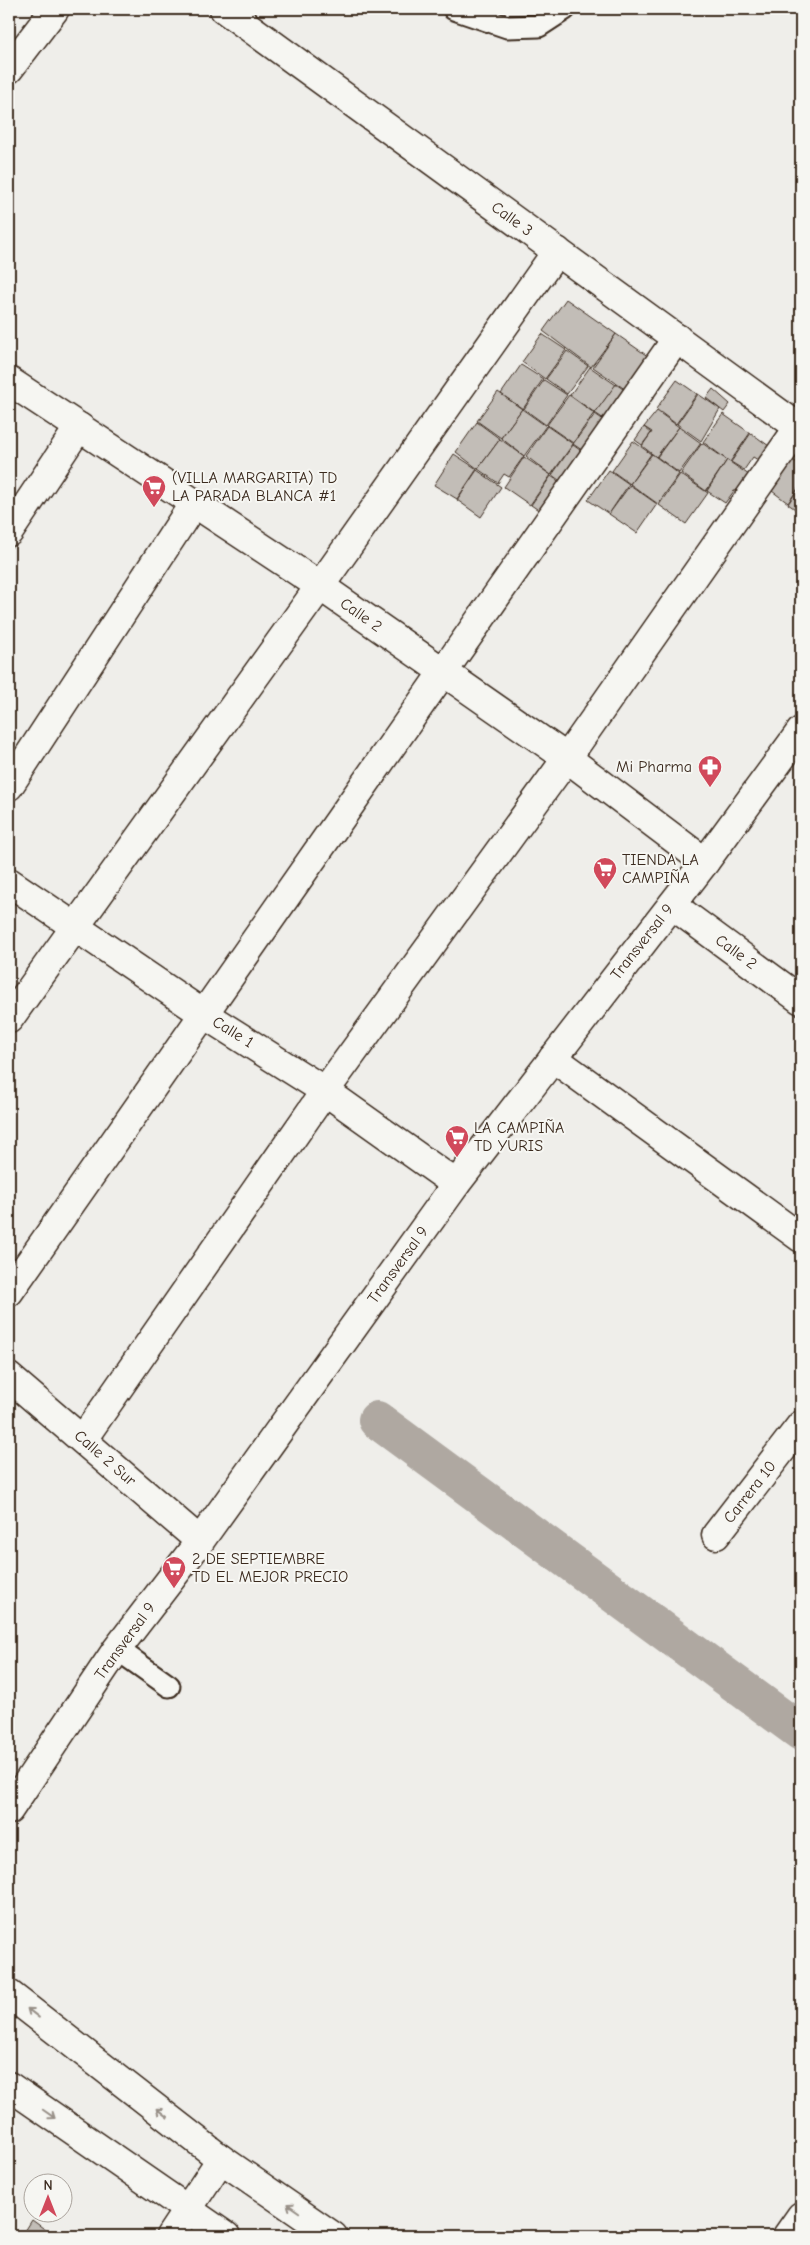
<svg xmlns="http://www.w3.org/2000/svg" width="810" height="2245" viewBox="0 0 810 2245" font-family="'Comic Neue',sans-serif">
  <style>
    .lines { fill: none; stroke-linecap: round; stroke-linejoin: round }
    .canal { stroke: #afa8a1; stroke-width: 38 }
    .building { fill: #c2bdb7; stroke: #3b2a1e }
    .service-casing { stroke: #3b2a1e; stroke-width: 25 }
    .pedestrian-casing { stroke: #3b2a1e; stroke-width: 31 }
    .minor-casing { stroke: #3b2a1e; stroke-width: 31 }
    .tertiary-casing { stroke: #3b2a1e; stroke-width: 31 }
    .service { stroke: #f6f6f2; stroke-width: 21 }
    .pedestrian { stroke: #f6f6f2; stroke-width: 28 }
    .minor { stroke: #f6f6f2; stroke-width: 28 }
    .tertiary { stroke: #f6f6f2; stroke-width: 28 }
    .oneway { stroke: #989088 }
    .labels { text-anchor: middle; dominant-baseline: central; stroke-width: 4; stroke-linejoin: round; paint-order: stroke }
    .street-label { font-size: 16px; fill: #3b2a1e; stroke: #f6f6f2 }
    .poi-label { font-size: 16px; fill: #3b2a1e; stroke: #f6f6f2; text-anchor: start }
  </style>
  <rect width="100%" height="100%" fill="#efeeea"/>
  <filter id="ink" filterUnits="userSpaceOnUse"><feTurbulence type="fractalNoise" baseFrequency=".02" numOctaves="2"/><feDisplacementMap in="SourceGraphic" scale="10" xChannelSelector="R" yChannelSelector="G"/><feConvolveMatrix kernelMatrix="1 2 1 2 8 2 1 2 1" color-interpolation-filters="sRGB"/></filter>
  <g filter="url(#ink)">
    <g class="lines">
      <path class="canal" d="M377,1420L801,1732"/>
    </g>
    <g class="building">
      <path d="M566,299L616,334L591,367L543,331Z"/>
      <path d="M542,334L566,350L545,379L522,362Z"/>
      <path d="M616,334L662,366L639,399L593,367Z"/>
      <path d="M567,351L588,366L567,394L546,379Z"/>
      <path d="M521,365L543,379L523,409L501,394Z"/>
      <path d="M590,367L616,385L595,413L570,395Z"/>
      <path d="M544,380L567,395L546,425L524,409Z"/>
      <path d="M677,380L697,394L676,424L656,409Z"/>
      <path d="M616,384L637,399L617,428L595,413Z"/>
      <path d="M713,389L730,404L724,412L706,398Z"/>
      <path d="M498,392L522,409L501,438L477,421Z"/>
      <path d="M698,394L720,409L701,441L677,424Z"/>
      <path d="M569,395L594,413L573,443L547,425Z"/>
      <path d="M522,409L546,426L524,456L501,438Z"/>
      <path d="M657,411L679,427L656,457L642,446L652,432L644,427Z"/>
      <path d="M595,414L614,427L592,457L573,444Z"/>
      <path d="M723,414L750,433L730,462L703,442Z"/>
      <path d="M477,422L500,439L478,469L456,452Z"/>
      <path d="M547,426L573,444L551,475L526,456Z"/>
      <path d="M644,427L651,433L642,445L635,440Z"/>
      <path d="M679,427L701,443L679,473L657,457Z"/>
      <path d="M751,433L769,446L758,460L753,457L744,470L731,462Z"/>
      <path d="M500,439L524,456L509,477L504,474L498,483L478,469Z"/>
      <path d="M633,441L651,454L630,484L612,471Z"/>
      <path d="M702,443L727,460L706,491L681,473Z"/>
      <path d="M573,445L591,458L570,488L552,475Z"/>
      <path d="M454,454L477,469L457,499L434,485Z"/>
      <path d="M652,454L679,474L658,504L630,484Z"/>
      <path d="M524,457L551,475L530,505L504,487Z"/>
      <path d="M727,460L749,475L738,491H734L725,503L707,491Z"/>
      <path d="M793,460L801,466V484L788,503L772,491Z"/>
      <path d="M477,470L501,487L481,517L457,500Z"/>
      <path d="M609,470L629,484L609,514L588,500Z"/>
      <path d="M680,474L708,493L686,524L659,505Z"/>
      <path d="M551,476L579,495L559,524L531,505Z"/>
      <path d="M630,485L657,504L637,533L609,514Z"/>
      <path d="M801,485V513L788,504Z"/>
      <path d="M32,2220L54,2236H22Z"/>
    </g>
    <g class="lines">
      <g class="service-casing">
        <g id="service">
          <path d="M454,9L507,27L539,26L565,9"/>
          <path d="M117,1649L169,1686"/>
        </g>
      </g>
      <g class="pedestrian-casing">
        <path id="pedestrian" d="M553,1058L801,1238"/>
      </g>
      <g class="minor-casing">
        <g id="minor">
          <path d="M224,9L801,429"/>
          <path d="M9,69L55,9"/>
          <path d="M9,381L320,586L567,758L705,862"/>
          <path d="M9,532L79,427"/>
          <path d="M9,786L194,503"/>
          <path d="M9,882L205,1015L325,1091L456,1184"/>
          <path d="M672,905L801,1000"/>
          <path d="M9,1019L320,586L557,251"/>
          <path d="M9,1292C233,975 453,655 677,338"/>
          <path d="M9,1377L200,1541"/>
          <path d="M83,1439L325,1091L567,758L799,427"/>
          <path d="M716,1535L801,1425"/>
          <path d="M170,2236L221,2159"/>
          <path d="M787,2236L801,2216"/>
        </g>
      </g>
      <g class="tertiary-casing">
        <g id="tertiary">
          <path d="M9,1810L117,1649L200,1541L456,1184L705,862L801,731"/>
          <path d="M9,1994L221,2159L333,2236"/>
          <path d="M9,2086L226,2236"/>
        </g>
      </g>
      <use href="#service" class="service"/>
      <use href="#pedestrian" class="pedestrian"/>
      <use href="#minor" class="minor"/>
      <use href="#tertiary" class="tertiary"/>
    </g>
    <defs><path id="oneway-shaft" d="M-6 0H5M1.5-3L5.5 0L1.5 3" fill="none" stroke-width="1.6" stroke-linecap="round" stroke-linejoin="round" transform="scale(1.25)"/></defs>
    <g class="oneway">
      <use href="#oneway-shaft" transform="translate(33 2013) rotate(-142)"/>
      <use href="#oneway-shaft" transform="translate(162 2113) rotate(-142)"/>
      <use href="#oneway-shaft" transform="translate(49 2114) rotate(35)"/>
      <use href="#oneway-shaft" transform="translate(293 2208) rotate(-145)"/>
    </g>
  </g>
  <defs>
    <g id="supermarket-pin" transform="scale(1.25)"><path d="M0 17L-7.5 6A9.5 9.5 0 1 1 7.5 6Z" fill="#d1495b" stroke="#f6f6f2"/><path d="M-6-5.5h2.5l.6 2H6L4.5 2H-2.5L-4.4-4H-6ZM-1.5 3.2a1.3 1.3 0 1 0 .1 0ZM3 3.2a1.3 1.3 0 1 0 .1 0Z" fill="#fff"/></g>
    <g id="pharmacy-pin" transform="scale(1.25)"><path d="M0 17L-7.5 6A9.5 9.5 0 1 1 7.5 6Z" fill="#d1495b" stroke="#f6f6f2"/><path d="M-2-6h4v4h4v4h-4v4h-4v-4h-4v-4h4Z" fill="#fff"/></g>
  </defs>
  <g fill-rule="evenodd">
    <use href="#supermarket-pin" x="154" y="487"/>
    <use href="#pharmacy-pin" x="710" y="767"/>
    <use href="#supermarket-pin" x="605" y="869"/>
    <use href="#supermarket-pin" x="457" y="1137"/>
    <use href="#supermarket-pin" x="174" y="1568"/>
  </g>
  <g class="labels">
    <g class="street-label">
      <text transform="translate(512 219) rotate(36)">Calle 3</text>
      <text transform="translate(361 615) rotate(35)">Calle 2</text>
      <text transform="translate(642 942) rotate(-52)">Transversal 9</text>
      <text transform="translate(736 952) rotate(36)">Calle 2</text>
      <text transform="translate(233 1032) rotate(32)">Calle 1</text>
      <text transform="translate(398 1265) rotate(-54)">Transversal 9</text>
      <text transform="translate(105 1458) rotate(41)">Calle 2 Sur</text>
      <text transform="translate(750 1492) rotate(-52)">Carrera 10</text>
      <text transform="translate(125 1641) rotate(-54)">Transversal 9</text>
    </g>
    <g class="poi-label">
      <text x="172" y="478">(VILLA MARGARITA) TD<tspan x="172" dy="18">LA PARADA BLANCA #1</tspan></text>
      <text x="692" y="767" text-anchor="end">Mi Pharma</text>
      <text x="622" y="860">TIENDA LA<tspan x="622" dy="18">CAMPIÑA</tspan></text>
      <text x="474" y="1128">LA CAMPIÑA<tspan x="474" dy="18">TD YURIS</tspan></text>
      <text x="192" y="1559">2 DE SEPTIEMBRE<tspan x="192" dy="18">TD EL MEJOR PRECIO</tspan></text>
    </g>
  </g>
  <rect width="810" height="2245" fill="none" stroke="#f6f6f2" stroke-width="30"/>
  <rect x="15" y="15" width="780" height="2215" fill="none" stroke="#3b2a1e" stroke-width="2" filter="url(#ink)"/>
  <g transform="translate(48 2198)"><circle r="24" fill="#f6f6f2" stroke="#aba49d"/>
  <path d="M0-4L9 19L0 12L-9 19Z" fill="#d1495b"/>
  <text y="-8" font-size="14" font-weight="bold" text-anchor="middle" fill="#3b2a1e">N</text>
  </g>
</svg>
